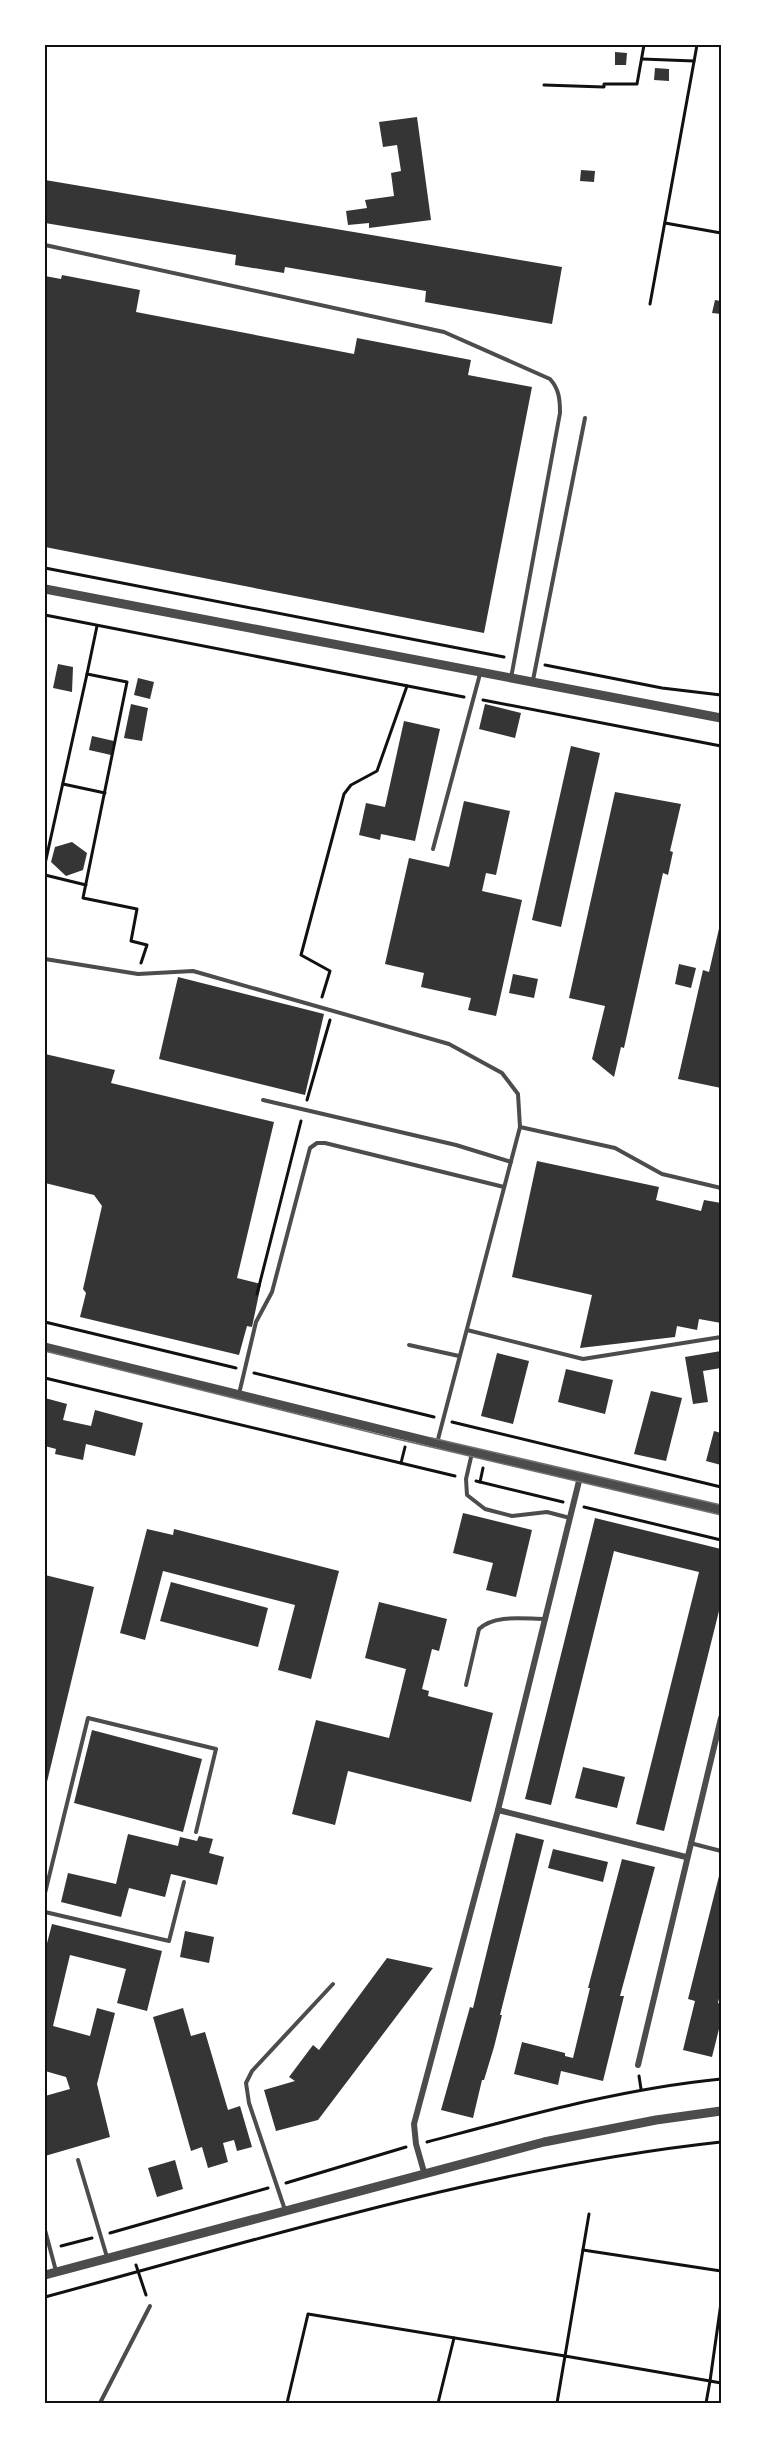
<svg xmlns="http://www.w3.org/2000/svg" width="766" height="2448" viewBox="0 0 766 2448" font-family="Overpass,sans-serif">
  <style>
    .building { fill: #353535 }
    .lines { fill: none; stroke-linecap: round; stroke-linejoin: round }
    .path { stroke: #111; stroke-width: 3 }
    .service { stroke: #4c4c4c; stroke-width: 4 }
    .minor { stroke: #4c4c4c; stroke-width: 6 }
    .tertiary { stroke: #4c4c4c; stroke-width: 9 }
    .tram { stroke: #707070; stroke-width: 1.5 }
    .neatline { fill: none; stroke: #111; stroke-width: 2 }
  </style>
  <rect width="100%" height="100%" fill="#fff"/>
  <g class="building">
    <path d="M615,52L627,53L626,65H615Z"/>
    <path d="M655,68L669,69V81L654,80Z"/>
    <path d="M417,117L431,220L369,228V223L348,225L346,211L367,208L365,200L394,196L391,173L401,171L397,145L383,147L379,122Z"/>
    <path d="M581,170L595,171L594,182L580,181Z"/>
    <path d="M45,180L562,267L552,324L425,302L426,291L285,267L284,273L235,265L236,255L45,223Z"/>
    <path d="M62,275L140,290L136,312L354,354L357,338L471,360L468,375L532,387L484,633L45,547V276L61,279Z"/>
    <path d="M715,300L721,301V314L712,313Z"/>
    <path d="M58,664L73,667L72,692L53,688Z"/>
    <path d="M138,678L154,682L150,699L134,695Z"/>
    <path d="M131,704L148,708L142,741L124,738Z"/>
    <path d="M485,704L521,713L515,738L479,729Z"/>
    <path d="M404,721L440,729L415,841L381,834L380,840L359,835L366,803L385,807Z"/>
    <path d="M92,736L114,741L111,755L89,750Z"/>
    <path d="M571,746L600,753L561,927L532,920Z"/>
    <path d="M615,792L681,804L670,851L673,852L668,875L663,873L624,1048L621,1047L614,1077L592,1059L605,1006L569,998Z"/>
    <path d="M464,801L510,811L496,875L486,873L482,891L522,900L496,1016L468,1010L471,998L421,987L424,973L385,964L409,858L449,867Z"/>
    <path d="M72,842L87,853L83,870L66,876L51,862L55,847Z"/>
    <path d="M721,920V1088L678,1079L703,970L709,972Z"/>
    <path d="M679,964L696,968L691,988L675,984Z"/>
    <path d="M513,974L538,979L534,998L509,993Z"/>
    <path d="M178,977L324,1014L305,1095L159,1059Z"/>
    <path d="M45,1054L115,1070L111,1083L274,1122L237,1278L261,1284L252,1327L247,1326L239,1355L80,1317L86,1293L83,1289L102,1206L94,1195L45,1183Z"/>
    <path d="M537,1161L659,1187L656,1200L701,1211L704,1200L721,1203V1323L699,1319L697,1330L677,1326L675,1337L580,1348L592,1295L512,1277Z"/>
    <path d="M721,1351V1368L703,1371L708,1402L693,1404L685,1357Z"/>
    <path d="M497,1353L529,1361L513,1424L481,1416Z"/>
    <path d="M566,1369L613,1380L605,1414L558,1402Z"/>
    <path d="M651,1391L682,1398L666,1461L634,1454Z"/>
    <path d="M45,1398L67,1404L63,1420L91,1426L95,1410L143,1423L135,1456L86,1444L83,1460L55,1454L56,1449L45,1446Z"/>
    <path d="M714,1431L721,1433V1465L706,1461Z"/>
    <path d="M463,1513L532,1530L516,1597L486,1590L493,1563L453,1553Z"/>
    <path d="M595,1518L721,1549V1603L664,1831L636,1824L699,1572L621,1553L614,1551L551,1805L525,1799Z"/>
    <path d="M147,1529L173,1535L174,1529L339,1571L311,1679L278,1670L295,1605L163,1571L145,1640L120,1633Z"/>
    <path d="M45,1575L94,1587L46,1786H45Z"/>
    <path d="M171,1582L268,1608L258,1647L160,1621Z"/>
    <path d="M379,1602L447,1619L439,1651L432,1649L422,1689L429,1691L428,1696L493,1713L471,1802L348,1771L335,1825L292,1814L316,1720L389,1738L406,1669L365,1658Z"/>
    <path d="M92,1730L202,1759L183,1832L74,1803Z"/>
    <path d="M583,1767L625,1777L617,1808L575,1798Z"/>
    <path d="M516,1833L544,1840L500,2015H502L494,2047L484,2080H482L473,2118L441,2110L470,2007L473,2008Z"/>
    <path d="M128,1834L178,1846L180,1837L197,1841L199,1836L213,1839L209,1853L224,1857L217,1885L171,1874L165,1897L129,1888L121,1917L61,1902L68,1873L116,1884Z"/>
    <path d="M553,1849L608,1862L603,1882L548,1868Z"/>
    <path d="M622,1859L655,1867L620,1996H624L603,2081L561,2071L558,2085L514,2074L522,2042L565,2053V2056L573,2058L590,1988H588Z"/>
    <path d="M720,1872L721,1990L718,2003L721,2004V2021L712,2057L683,2050L695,2001L688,1999Z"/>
    <path d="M52,1924L162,1951L147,2011L117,2003L126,1969L70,1955L53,2026L90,2036L97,2008L115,2013L97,2084L110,2137L45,2156V2096L70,2089L66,2077L45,2071V1951Z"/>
    <path d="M185,1931L214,1937L209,1963L180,1957Z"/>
    <path d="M387,1958L433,1968L318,2120L276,2131L264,2090L295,2081L289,2077L313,2045L319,2050Z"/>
    <path d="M183,2008L191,2036L205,2032L228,2110L240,2106L252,2147L237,2151L234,2140L223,2143L228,2162L208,2168L202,2147L191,2151L153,2017Z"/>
    <path d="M175,2160L183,2189L157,2197L148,2168Z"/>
  </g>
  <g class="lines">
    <g class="path">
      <path d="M642,59L694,61"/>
      <path d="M544,85L604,87V84H637L644,45"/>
      <path d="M665,223L721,233"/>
      <path d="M650,304L697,45"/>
      <path d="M45,568L504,657"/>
      <path d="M45,615L464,697"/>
      <path d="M97,626L87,674L127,682L83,898L137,909L131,941L147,945L141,963"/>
      <path d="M545,665L662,688L721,695"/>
      <path d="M483,700L721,746"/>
      <path d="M63,784L105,793"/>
      <path d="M45,864L87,674"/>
      <path d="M45,875L86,885"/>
      <path d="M322,997L330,971L301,955L344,794L351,785L377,771L407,686"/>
      <path d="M307,1100L330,1020"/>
      <path d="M257,1294L301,1121"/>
      <path d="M45,1322L236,1368"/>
      <path d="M254,1373L434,1417"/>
      <path d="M45,1378L455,1476"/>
      <path d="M452,1422L721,1487"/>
      <path d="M401,1463L405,1447"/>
      <path d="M476,1481L563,1502"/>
      <path d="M480,1482L483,1468"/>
      <path d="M584,1507L721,1540"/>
      <path d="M639,2076L641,2089"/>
      <path d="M427,2142C525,2116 620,2089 721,2079"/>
      <path d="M286,2183L406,2147"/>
      <path d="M110,2233L268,2188"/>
      <path d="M61,2246L92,2238"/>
      <path d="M583,2250L721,2271"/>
      <path d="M136,2265L146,2295"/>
      <path d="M45,2297C268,2237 491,2167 721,2142"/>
      <path d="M287,2403L308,2314L565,2356L589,2214"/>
      <path d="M438,2403L454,2338"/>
      <path d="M557,2403L565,2356L710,2381L721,2303"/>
      <path d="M706,2403L710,2381L721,2383"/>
    </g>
    <g class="service">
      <path d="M45,245L444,332L550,379C559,389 560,399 560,413L511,678"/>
      <path d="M533,680L585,418"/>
      <path d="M433,849L480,674"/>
      <path d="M45,959L138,974L193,971L449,1044L502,1073L518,1094L520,1127L615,1148L662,1174L721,1188"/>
      <path d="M263,1100L456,1145L511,1162"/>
      <path d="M467,1330L583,1359L721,1337"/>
      <path d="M409,1345L459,1356"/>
      <path d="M239,1394L256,1322L272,1292L310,1148L317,1143H325L504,1187"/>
      <path d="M437,1443L520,1127"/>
      <path d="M472,1453L466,1479L467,1495L485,1509L512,1516L547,1512L570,1518"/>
      <path d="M466,1685L479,1629C495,1614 524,1619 545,1619"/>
      <path d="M690,1843L721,1851"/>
      <path d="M45,1893L88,1718L216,1749L196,1832"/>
      <path d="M45,1912L169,1941L184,1882"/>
      <path d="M78,2160L107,2257"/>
      <path d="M285,2210L249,2103L246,2083L252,2071L333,1984"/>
      <path d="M45,2230L56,2271"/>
      <path d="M100,2403L150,2306"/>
    </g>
    <g class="minor">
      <path d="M498,1810L686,1857"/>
      <path d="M638,2065L721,1718"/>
      <path d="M424,2172L416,2144L414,2124L498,1810L580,1477"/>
    </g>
    <g class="tertiary">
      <path d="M45,589L721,718"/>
      <path d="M45,1347L472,1452L721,1510"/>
      <path d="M45,2275L544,2142L656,2120L721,2111"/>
    </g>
    <g class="tram">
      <path d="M45,1351L397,1439L721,1515"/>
      <path d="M432,1438L721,1505"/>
    </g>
  </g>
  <rect width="766" height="2448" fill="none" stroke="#ffffff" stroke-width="93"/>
  <rect x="46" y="46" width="674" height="2356" class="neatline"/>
</svg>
